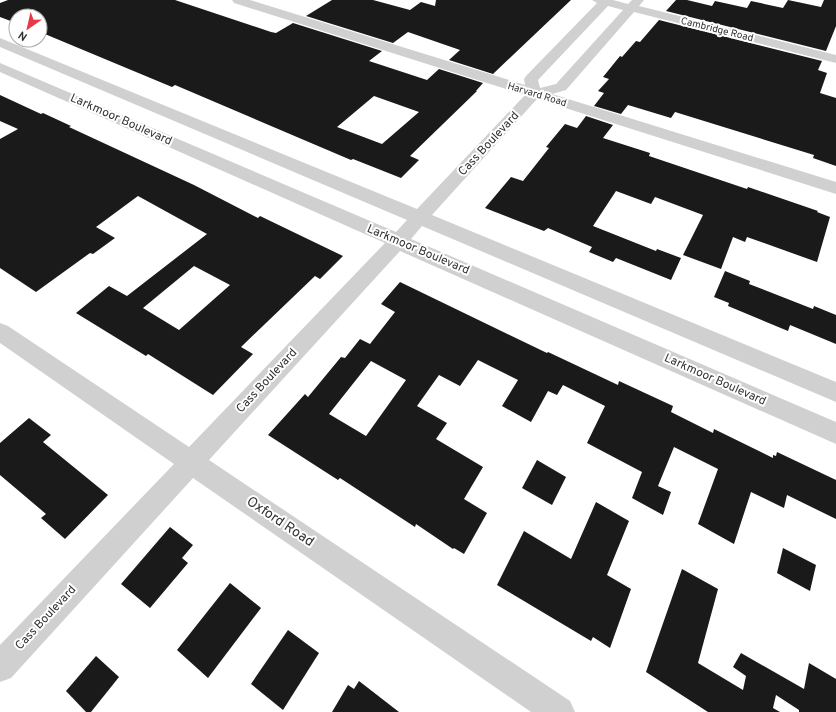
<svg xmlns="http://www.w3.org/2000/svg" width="836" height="712" viewBox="0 0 836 712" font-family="Overpass,sans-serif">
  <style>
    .building { fill: #1a1a1a; fill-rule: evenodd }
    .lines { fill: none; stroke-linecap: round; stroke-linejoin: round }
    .minor { fill: #d0d0d0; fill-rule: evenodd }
    .labels { text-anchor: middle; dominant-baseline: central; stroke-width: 4; stroke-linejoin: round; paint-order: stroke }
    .far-street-label { font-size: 10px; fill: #333; stroke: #fff }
    .street-label { font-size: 12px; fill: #333; stroke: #fff }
    .near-street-label { font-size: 14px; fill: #333; stroke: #fff }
  </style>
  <rect width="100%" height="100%" fill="#fff"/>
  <g class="building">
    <path d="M8,0H175L271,32L276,33L293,23L382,51L369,61L427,80L439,69L483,83L476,91H477L410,156L419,160L401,178L353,159L351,160L175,85L172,87L40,32V16H16V23L0,17V3ZM374,96L419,112L382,144L337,127Z"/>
    <path d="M332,0H373L410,10L421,2L435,6L436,0H571L493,74L449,60L460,50L408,32L393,43L306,16Z"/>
    <path d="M676,0H687L712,6L715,1L747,8L751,1L783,8L788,0L821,7L824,0H836V26L826,51L666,11Z"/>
    <path d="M659,20L822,61L818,70L827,73L820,93L836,98V166L813,158L814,155L675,112L671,118L628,105L621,114L594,106L604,93L598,91L609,79L603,77L620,56L622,57L636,41L640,42Z"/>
    <path d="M0,95L41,114L43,113L71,126L69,127L194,185L258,218L260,216L343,256L320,279L315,276L241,347L253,354L213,395L148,354L146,356L76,313L109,286L127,296L207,234L138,196L96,227L115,238L93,254L90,253L36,292L0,268V139L18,129L0,121ZM194,266L230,285L179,330L143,308Z"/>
    <path d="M586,116L613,125L603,138L650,153L649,156L747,189L748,187L818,211L817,212L830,217L817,262L747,237L745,242L733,237L721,269L683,255L703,215L655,197L651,204L616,191L593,226L656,251L657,249L681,258L671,280L616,258L613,262L589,252L592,247L548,228L544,231L485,208L511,177L523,181L549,148L546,147L565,124L577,128Z"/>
    <path d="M725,271L750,281L749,284L813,309L814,306L836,315V344L790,325L788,331L728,306L729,303L714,297Z"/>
    <path d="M400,282L547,353L548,352L618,385L619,381L673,406L671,412L713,433L714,429L773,458V455L776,456L777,452L836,480V519L787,495L784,508L751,492L734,544L698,524L718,469L674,447L658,486L671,492L663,515L632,498L642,472L587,443L605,406L563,385L557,395L548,391L531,422L502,406L518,380L478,360L460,386L439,375L417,406L447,423L436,439L483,467L464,499L487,513L464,554L454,548L453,549L416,524L415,527L340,478L338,480L268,435L305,394L308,397L341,357L345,358L360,339L370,344L395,312L381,304ZM371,361L406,380L366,436L329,414Z"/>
    <path d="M29,418L51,435L43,442L108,495L65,539L41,518L46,514L0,475V443Z"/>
    <path d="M537,460L566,477L552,505L522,488Z"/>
    <path d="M596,502L629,521L607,575L631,589L610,648L593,637L591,641L497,585L524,531L571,559Z"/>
    <path d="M170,527L193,545L182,558L188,563L150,608L121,584Z"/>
    <path d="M783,548L816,565L810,591L777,573Z"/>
    <path d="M682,569L718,589L698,663L743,690L746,676L733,667L741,653L804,689L809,663L836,679V712H799V710L776,695L773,708L780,712H708L646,672Z"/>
    <path d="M230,583L261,608L208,678L177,650Z"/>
    <path d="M288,630L319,653L283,710L251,684Z"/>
    <path d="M96,656L119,677L91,712H86L66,691Z"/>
    <path d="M359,681L399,712H332L348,685L354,689Z"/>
  </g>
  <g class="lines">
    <path class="minor" d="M232,0H250L525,85L524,79L526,76L597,3L592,0H613L628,4L632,0H644L639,6L836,55V63L634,12L566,90L552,94L836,182V194L537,99L432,215L836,382V402L422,226L411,239L836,422V444L400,251L209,460L570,701L575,712H531L193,478L11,678L0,682V645L174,464L0,343V323L8,326L189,447L385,243L0,72V63L396,232L407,220L0,47V38L417,209L525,95L234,3ZM608,6L623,10L556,84L540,88L538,80Z"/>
  </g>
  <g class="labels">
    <g class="far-street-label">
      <text transform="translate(717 30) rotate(14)">Cambridge Road</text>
      <text transform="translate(537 95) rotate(17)">Harvard Road</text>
    </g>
    <g class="street-label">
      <text transform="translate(121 120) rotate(24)">Larkmoor Boulevard</text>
      <text transform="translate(489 144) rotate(-47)">Cass Boulevard</text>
      <text transform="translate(418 250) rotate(23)">Larkmoor Boulevard</text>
      <text transform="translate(715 380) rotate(24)">Larkmoor Boulevard</text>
      <text transform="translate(267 381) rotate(-47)">Cass Boulevard</text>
      <text transform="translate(46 618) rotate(-47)">Cass Boulevard</text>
    </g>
    <g class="near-street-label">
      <text transform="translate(280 522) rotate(34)">Oxford Road</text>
    </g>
  </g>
  <g transform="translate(28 28) rotate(214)"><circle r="19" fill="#ffffff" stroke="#adadad"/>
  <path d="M0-3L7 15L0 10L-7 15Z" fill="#e63946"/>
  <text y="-6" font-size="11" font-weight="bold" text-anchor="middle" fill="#333333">N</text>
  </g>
</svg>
